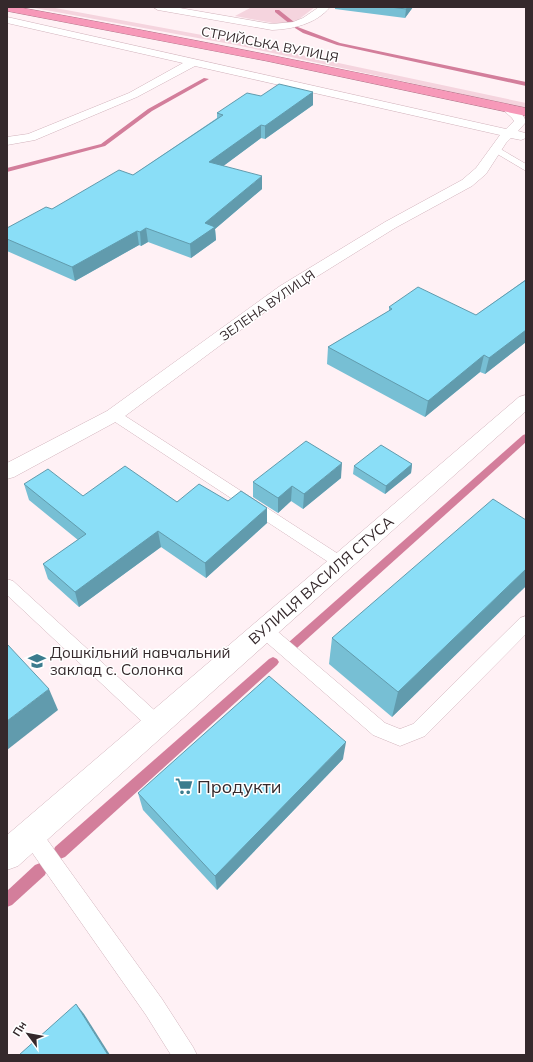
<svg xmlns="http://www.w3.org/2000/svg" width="533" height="1062" viewBox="0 0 533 1062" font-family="Mulish,sans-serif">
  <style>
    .green { fill: #f5d4de }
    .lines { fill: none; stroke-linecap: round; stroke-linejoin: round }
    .stream { fill: #d37e9b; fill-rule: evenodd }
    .lane-casing { stroke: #d2b3bc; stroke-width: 1 }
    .street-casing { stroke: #d2b3bc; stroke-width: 1 }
    .highway-casing { stroke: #b37288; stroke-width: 1 }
    .lane { fill: #fff; fill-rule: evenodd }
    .street { fill: #fff; fill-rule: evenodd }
    .highway { fill: #f799b9; fill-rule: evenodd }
    .wall { fill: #77bfd4 }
    .shaded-wall { fill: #619bad }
    .building { fill: #8adef7; stroke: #619bad }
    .labels { text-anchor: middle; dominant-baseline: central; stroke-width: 3; stroke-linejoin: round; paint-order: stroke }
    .far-street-label { font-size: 13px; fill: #35292c; stroke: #fff }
    .street-label { font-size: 15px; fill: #35292c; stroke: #fff }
    .poi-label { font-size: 15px; fill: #35292c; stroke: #fff; text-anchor: start }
    .near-poi-label { font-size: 18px; fill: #35292c; stroke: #fff; text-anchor: start }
  </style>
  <rect width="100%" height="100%" fill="#fff1f5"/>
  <g class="green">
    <path d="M29,7H50L240,42L526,103V108L236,45Z"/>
    <path d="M252,7H315L298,20L278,24L235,16Z"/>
  </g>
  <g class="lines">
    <g class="stream">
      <path d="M275,10H279L294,22V24H290L275,12Z"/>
      <path d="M295,26L340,43L526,82V86L337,45L303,33L295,28Z"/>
      <path d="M204,78L209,79L152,111L105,146L7,172V168L101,144L148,109Z"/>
      <path d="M526,434V442L297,648L293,650L289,648L287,645L289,642L523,435Z"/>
      <path d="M273,657L277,659L279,662L277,665L65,857L60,859L55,857L53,852L55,847L269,659Z"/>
      <path d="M40,863L45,865L47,870L45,875L12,905L7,907V891L35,865Z"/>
    </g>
    <g class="lane-casing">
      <g id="lane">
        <path d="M497,147L526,164V171L494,152L493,150Z"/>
        <path d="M114,411L119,412L346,559L349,563L346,567L341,569L336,567L109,418L107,415L109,412Z"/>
        <path d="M7,579L13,581L163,718L166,724L163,730L157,732L151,730L7,595Z"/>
        <path d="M526,616V634L425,736L400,746L373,735L258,635L256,630L258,625L264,623L270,625L385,723L400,729L413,724L520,618Z"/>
        <path d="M31,824L38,827L162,999L193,1047L197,1055H171L146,1015L24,841L21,834L24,827Z"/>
      </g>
    </g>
    <g class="street-casing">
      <g id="street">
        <path d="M153,7H174L272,24L293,22L303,18L319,7H330C316,24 293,29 272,30L158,10Z"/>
        <path d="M7,17L506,129L514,121L512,118L501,108L503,105C513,103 523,112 526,122L518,131L525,133L526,138L521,140L511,138L506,143L486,174L472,186L395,228L292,292L121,419L14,477L7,479V463L107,411L280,286L385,222L462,180L476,168L500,135L195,66L137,97L35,140L7,145V137L28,134L129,93L183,63L7,23Z"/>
        <path d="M526,395V411L18,866L7,870V835L519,397Z"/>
      </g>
    </g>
    <g class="highway-casing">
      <path id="highway" d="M7,7H17C188,38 357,72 526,108V116L267,61L7,11Z"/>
    </g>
    <use href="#lane" class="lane"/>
    <use href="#street" class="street"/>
    <use href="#highway" class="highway"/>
  </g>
  <g class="wall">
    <path d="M335,7H413L405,18L335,9Z"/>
    <path d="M313,92V105L265,139L261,138L223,166L262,189L215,229L216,240L191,258L148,242L141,246L139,245L75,281L7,251V228L133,175L217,118V113L261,96Z"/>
    <path d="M526,277V342L485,374L480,372L425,417L327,364L328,347L389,311V307L476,315L525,280Z"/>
    <path d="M412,464L411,473L385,494L353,474L354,466Z"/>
    <path d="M341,478L303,509L291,501L278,513L253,497V482Z"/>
    <path d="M24,484L83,496L177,502L228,501L267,523L206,578L161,547L79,607L48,579L43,564L78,540L29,500Z"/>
    <path d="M526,520V586L392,717L329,664L332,638Z"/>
    <path d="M343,759L217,890L143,810L138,793Z"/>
  </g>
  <g class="shaded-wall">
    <path d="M407,7H413L405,18L406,9Z"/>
    <path d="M313,92V105L265,139V126Z"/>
    <path d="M261,125V138L210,176L209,162Z"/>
    <path d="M262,176V189L215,229L216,240L191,258L190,244L205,223Z"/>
    <path d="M146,228L148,242L141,246L140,232Z"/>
    <path d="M137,231L139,245L75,281L72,267Z"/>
    <path d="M526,330V342L485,374L489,358Z"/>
    <path d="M484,355L480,372L425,417L428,401Z"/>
    <path d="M342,463L341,478L303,509L304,494Z"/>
    <path d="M412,464L411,473L385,494L386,486Z"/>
    <path d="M292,486L291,501L278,513V498Z"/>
    <path d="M267,508V523L206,578L205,563Z"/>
    <path d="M158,531L161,547L79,607L75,592Z"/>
    <path d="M526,569V586L392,717L398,692Z"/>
    <path d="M49,689L58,710L7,750V721Z"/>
    <path d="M346,742L343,759L217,890L215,876Z"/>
    <path d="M76,1004L84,1014L110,1055H108Z"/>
  </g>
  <g class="building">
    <path d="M390,7H407L406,9Z"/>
    <path d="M279,84L313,92L265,126L261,125L209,162L262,176L205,223L215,227L190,244L146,228L140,232L137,231L72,267L7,239V228L46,207L52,209L119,170L133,175L223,115L217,113L247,93L261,96Z"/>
    <path d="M526,280V330L489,358L484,355L428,401L328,347L392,309L389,307L418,287L476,315Z"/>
    <path d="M306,441L342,463L304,494L292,486L278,498L253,482Z"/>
    <path d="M381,445L412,464L386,486L354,466Z"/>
    <path d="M125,466L177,502L199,484L228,501L241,491L267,508L205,563L158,531L75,592L43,564L86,534L24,484L48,469L83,496Z"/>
    <path d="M493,499L526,520V569L398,692L332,638Z"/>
    <path d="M7,644L49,689L7,721Z"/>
    <path d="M269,676L346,742L215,876L138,793Z"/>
    <path d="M76,1004L108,1055H19Z"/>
  </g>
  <defs>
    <g id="school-bare" transform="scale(1.38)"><path d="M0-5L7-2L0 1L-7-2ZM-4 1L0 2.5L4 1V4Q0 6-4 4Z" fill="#3b7c8e" stroke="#fff" stroke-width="2.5" paint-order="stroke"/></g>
    <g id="supermarket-bare" transform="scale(1.38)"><path d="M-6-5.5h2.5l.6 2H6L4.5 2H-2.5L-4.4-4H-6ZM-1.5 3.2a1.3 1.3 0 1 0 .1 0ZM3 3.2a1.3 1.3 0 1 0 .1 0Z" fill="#3b7c8e" stroke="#fff" stroke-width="2.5" paint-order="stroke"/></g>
  </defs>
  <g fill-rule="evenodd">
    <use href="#school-bare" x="37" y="661"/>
    <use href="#supermarket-bare" x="184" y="786"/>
  </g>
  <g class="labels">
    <g class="far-street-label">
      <text transform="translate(270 44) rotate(11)">СТРИЙСЬКА ВУЛИЦЯ</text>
      <text transform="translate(267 305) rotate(-35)">ЗЕЛЕНА ВУЛИЦЯ</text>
    </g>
    <g class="street-label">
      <text transform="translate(321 580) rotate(-41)">ВУЛИЦЯ ВАСИЛЯ СТУСА</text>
    </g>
    <g class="poi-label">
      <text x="50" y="652">Дошкільний навчальний<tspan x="50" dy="17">заклад с. Солонка</tspan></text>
    </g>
    <g class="near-poi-label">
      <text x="197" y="786">Продукти</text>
    </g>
  </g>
  <rect width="533" height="1062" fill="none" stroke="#35292c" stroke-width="16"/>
  <g transform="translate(28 1034) rotate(302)" stroke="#ffffff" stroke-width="3" paint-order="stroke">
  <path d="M0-3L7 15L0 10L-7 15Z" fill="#35292c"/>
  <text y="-6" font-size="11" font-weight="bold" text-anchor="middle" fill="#35292c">Пн</text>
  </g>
</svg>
